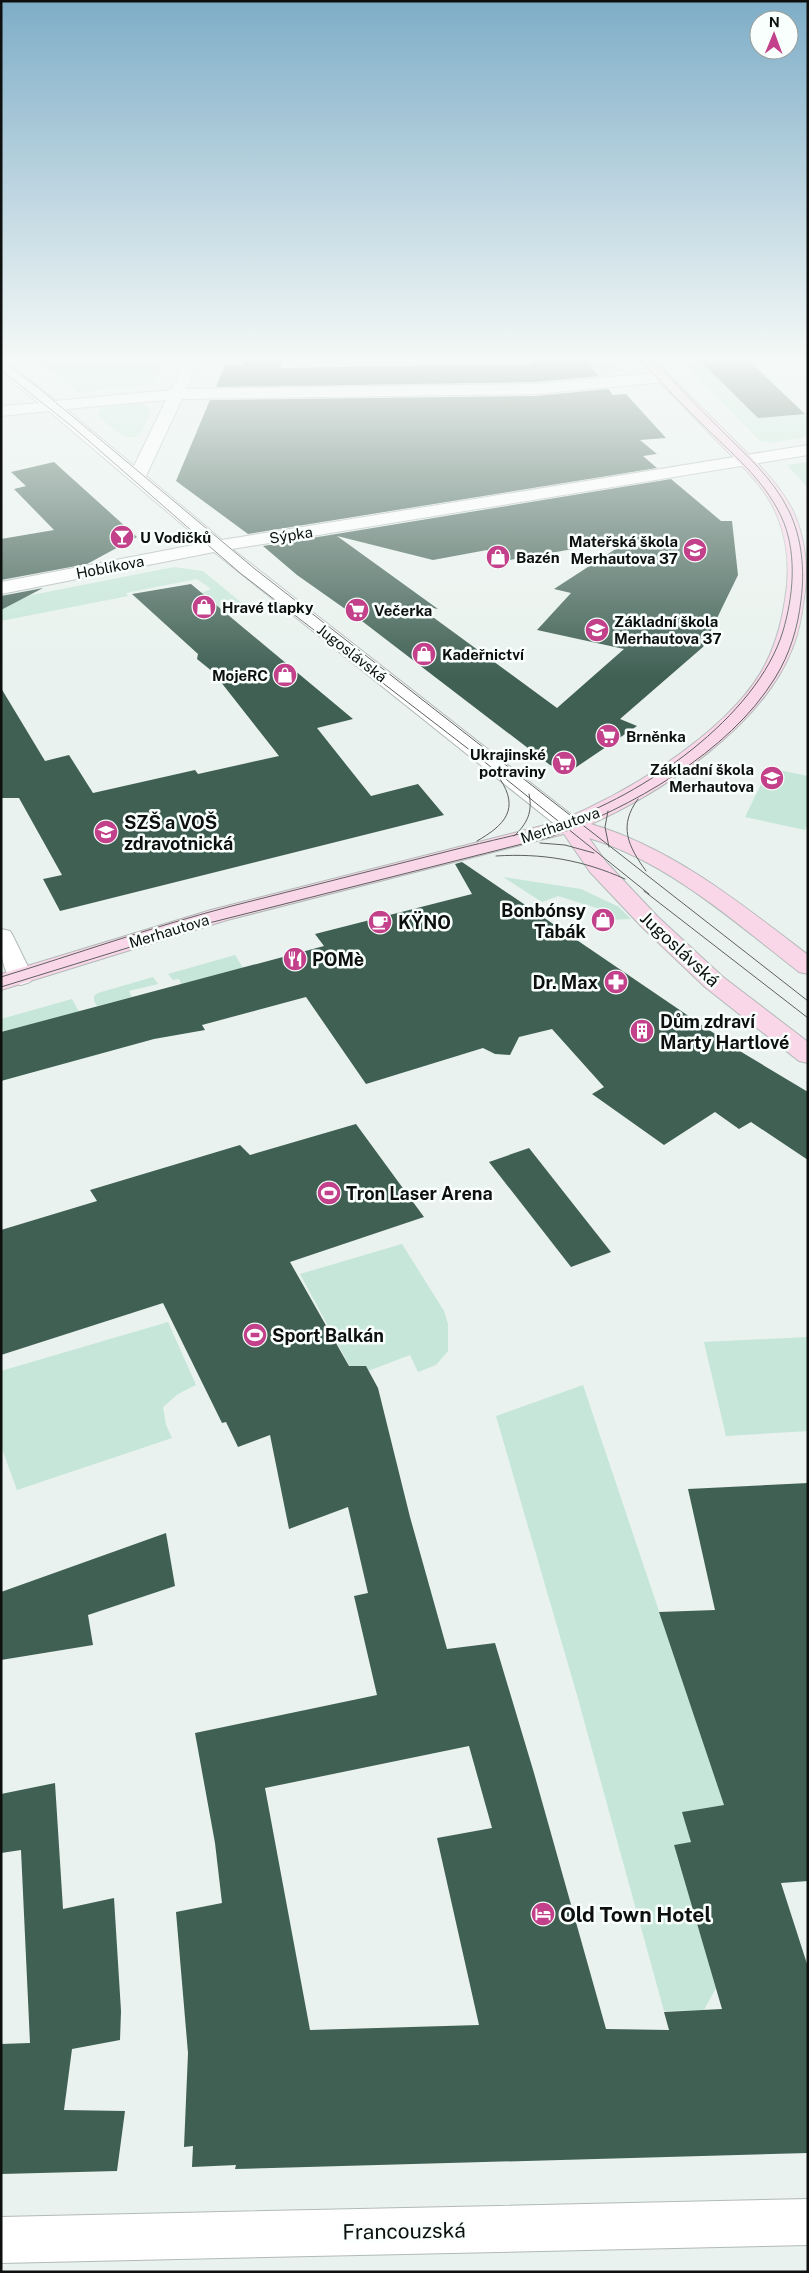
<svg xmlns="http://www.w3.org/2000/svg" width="809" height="2273" viewBox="0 0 809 2273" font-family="'Public Sans',sans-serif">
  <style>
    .green { fill: #c5e6d9 }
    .building { fill: #406054; fill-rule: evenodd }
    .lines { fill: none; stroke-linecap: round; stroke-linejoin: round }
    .street-casing { stroke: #b2bab7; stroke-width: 2 }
    .secondary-casing { stroke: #b2bab7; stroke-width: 2 }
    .street { fill: #fff; fill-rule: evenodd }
    .secondary { fill: #fad6e9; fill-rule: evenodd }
    .tram { stroke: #5c615f; stroke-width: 1 }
    .labels { text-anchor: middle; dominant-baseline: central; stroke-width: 5; stroke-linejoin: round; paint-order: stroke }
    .far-street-label { font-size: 15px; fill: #0d100f; stroke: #f8fffc }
    .far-poi-label { font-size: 15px; font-weight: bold; fill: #0d100f; stroke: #f8fffc; text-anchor: start }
    .poi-label { font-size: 18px; font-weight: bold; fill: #0d100f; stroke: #f8fffc; text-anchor: start }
    .street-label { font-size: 18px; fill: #0d100f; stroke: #f8fffc }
    .near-poi-label { font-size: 21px; font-weight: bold; fill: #0d100f; stroke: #f8fffc; text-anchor: start }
    .near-street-label { font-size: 21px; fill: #0d100f; stroke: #f8fffc }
  </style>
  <rect width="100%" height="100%" fill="#e9f2ee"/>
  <g class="green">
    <path d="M35,359H167L152,384L78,392Z"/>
    <path d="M585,359H613L622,369L621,371L593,377L539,381Z"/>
    <path d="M679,359H698L758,418L808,413V437L771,443L760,441Z"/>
    <path d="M136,402L144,404L151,411C148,418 144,430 138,435C127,445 106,422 98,416L100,408L107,404Z"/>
    <path d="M808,462V488L787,465Z"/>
    <path d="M174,567L203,571L243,604L222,610L201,593L211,589L197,579L126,593L128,596L1,621V601Z"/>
    <path d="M769,768L808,776V824L805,830L745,817Z"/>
    <path d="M503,877L581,889L619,907L631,919L610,920L608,915L601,913L603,910L558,896L542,902Z"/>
    <path d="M235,955L243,968L181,984L179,979L173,980L168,974Z"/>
    <path d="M153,977L158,984L129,991L132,997L97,1006L94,1001V996L98,993Z"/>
    <path d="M72,999L79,1012L4,1031L1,1027V1019Z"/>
    <path d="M402,1244L444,1311L448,1324V1351L436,1365L418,1372L410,1355L355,1376L300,1274Z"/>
    <path d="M168,1322L196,1385L178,1394L163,1407L166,1425L172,1438L17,1490L1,1446V1371Z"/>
    <path d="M808,1337V1431L726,1436L704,1342Z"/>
    <path d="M583,1385L724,1805L683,1812L691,1842L674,1845L716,1988L704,2010L664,2011L577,1695L496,1416Z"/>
  </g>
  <g class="building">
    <path d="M245,359H283L280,368L533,364L530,359H585L598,376L535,382L216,387L225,365L242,366Z"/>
    <path d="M698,359H747L805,414L758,418Z"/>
    <path d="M608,389L613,395L626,394L666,438L640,440L657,454L643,456L657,468L248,534L176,481L210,400L535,396Z"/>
    <path d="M54,462L137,537L87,564L1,580V539L54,530L14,489L26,486L11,472Z"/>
    <path d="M671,479L721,521H732L738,575L703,647L620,719L637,726L575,768L566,769L550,765L358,618L297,575L263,546ZM337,536L433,560L487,550L498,562L631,539L554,589L571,593L537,630L624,649L557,708L415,604L438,609Z"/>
    <path d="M191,584L353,719L317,728L371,796L418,784L444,815L60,911L43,879L62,875L19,798H1V688L45,761L69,755L93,793L195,770L198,774L279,756L213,672L197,659L198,654L132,594Z"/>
    <path d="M43,588L1,610V596Z"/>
    <path d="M462,862L743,1053L808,1092V1160L751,1122L739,1129L715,1112L664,1145L592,1094L604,1087L552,1029L519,1037L510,1055L495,1054L483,1048L366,1084L306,997L202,1025L205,1030L154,1039L1,1081V1032L324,946L315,934L472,894L455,864Z"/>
    <path d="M356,1124L424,1217L290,1262L349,1366H366L378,1388L410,1517L447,1649L495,1643L534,1773L606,2029L669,2030L664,2012L722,2009L674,1845L691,1842L682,1812L724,1805L659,1612L715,1610L688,1489L808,1483V1881L781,1883L808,1967V2153L235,2169L236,2165L192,2167L193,2146L184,2147L188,2053L176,1912L222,1903L215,1843L195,1733L377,1695L354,1596L368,1593L348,1507L289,1529L270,1435L238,1447L226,1422L222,1423L163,1303L1,1355V1230L97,1201L90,1190L240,1145L250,1155ZM469,1746L492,1828L437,1838L479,2025L310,2030L265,1788Z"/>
    <path d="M529,1148L611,1252L571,1267L489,1162Z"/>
    <path d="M166,1533L175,1586L88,1615L93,1645L1,1660V1592Z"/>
    <path d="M55,1783L63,1909L114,1898L121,2011L120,2040L72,2049L64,2110L125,2111L117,2171L1,2174V2044L30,2043L21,1850L1,1853V1794Z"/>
  </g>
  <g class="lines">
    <g class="street-casing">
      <g id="street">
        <path d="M186,359H200L186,389L535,384L663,372L668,374L671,377L668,380L663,382L535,394L182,399L146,476L222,540L808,445V455L232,549L578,820L581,825L578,830L570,832L562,830L214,552L1,594V582L204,543L49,411L1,416V406L39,403L1,373V361L6,362L56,401L171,390ZM166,400L134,466L66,409Z"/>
        <path d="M1,929L10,931L13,936L33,977L30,982L21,985L12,982C0,964 1,950 1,929Z"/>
        <path d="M808,2199V2245L1,2263V2217Z"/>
      </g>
    </g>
    <g class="secondary-casing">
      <path id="secondary" d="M639,359H654C678,384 702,408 726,432C750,456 776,479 792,509C805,536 809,568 804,598C802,615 799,632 792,649C763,725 663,792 591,824C674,849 740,903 808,955V974L799,972C735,922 668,862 589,838L606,862L658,917L723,977L808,1042V1063L799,1061L705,987L642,927L590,872L564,834L227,920L1,990V974L211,910L557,822C624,795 721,737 760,674C774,651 781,626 785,600C791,566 787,531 770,501C757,479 738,462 720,444C701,425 683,406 664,387C656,378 646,369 639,359Z"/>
    </g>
    <use href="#street" class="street"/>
    <use href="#secondary" class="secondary"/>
    <g class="tram">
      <path d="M1,360L41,390L255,569L808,1001"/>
      <path d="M1,370L74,428L240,573L471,751L649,894"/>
      <path d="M638,799C618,826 628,846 646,871"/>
      <path d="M608,811L605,827L609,847"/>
      <path d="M514,836C527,824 533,812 529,794"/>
      <path d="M477,841C505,825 520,809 500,779"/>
      <path d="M540,843L565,845L594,853"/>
      <path d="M496,856C542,853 583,860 625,879"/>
      <path d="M644,891L808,1018"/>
      <path d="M1,977C76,954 152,927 228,907C303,888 378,869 453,850C488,841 524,834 559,823C641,797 757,717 783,631C793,597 797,557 784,523C768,484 737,458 707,429C684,407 662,383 640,359"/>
      <path d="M1,987L205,924L550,837C630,808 729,753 775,678C790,654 798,627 801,600C805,570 802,538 789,511C773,478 746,455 721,430C698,407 675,383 653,359"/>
    </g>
  </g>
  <linearGradient id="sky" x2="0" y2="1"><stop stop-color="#7eadc7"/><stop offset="0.53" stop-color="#f5f9f7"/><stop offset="1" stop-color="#f5f9f7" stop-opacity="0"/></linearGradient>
  <rect width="809" height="677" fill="url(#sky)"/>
  <defs>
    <g id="bar-disc" transform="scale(1.25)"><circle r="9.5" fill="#c2418a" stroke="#f8fffc"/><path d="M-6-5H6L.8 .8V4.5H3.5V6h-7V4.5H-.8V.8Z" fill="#fff"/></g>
    <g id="school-disc" transform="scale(1.25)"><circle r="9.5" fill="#c2418a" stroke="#f8fffc"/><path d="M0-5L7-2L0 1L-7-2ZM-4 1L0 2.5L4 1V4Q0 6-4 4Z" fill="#fff"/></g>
    <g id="shop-disc" transform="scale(1.25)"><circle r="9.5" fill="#c2418a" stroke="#f8fffc"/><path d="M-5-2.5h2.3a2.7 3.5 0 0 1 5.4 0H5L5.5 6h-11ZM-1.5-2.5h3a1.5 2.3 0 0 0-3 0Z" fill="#fff"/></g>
    <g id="supermarket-disc" transform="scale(1.25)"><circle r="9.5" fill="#c2418a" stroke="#f8fffc"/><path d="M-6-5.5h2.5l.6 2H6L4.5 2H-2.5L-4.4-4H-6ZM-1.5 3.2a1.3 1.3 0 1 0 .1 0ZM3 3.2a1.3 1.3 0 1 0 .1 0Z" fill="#fff"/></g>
    <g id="university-disc" transform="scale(1.25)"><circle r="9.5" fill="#c2418a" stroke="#f8fffc"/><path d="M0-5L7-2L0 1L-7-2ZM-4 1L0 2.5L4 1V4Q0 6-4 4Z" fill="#fff"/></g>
    <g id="cafe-disc" transform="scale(1.25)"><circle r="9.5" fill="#c2418a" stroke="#f8fffc"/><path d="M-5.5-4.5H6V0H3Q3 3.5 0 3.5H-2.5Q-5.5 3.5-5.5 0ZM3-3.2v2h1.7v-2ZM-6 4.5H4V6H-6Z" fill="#fff"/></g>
    <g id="restaurant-disc" transform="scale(1.25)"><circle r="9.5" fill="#c2418a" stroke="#f8fffc"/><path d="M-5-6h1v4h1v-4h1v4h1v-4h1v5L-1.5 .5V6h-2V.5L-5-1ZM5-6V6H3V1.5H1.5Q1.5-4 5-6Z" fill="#fff"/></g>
    <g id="pharmacy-disc" transform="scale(1.25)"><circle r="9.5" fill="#c2418a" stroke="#f8fffc"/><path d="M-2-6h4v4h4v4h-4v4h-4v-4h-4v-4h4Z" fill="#fff"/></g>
    <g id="building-disc" transform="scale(1.25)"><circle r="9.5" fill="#c2418a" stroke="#f8fffc"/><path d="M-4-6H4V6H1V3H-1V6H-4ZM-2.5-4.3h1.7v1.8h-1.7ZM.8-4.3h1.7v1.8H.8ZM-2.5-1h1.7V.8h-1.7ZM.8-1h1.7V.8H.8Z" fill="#fff"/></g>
    <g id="stadium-disc" transform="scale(1.25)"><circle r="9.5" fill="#c2418a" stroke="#f8fffc"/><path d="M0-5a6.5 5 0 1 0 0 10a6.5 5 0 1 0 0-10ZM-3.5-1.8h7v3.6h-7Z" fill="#fff"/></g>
    <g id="hotel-disc" transform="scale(1.25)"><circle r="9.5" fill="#c2418a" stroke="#f8fffc"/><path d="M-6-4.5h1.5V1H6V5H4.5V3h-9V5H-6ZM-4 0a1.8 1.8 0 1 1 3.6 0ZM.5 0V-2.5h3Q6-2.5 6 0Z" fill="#fff"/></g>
  </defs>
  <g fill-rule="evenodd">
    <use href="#bar-disc" x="122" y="537"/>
    <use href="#school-disc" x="695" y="550"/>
    <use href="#shop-disc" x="498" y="557"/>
    <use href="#shop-disc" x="204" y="607"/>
    <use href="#supermarket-disc" x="357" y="610"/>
    <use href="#school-disc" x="597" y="630"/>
    <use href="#shop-disc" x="424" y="654"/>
    <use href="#shop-disc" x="285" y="675"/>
    <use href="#supermarket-disc" x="608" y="736"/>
    <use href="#supermarket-disc" x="564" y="763"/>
    <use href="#school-disc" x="772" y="778"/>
    <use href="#university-disc" x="106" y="832"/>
    <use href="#shop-disc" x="603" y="920"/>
    <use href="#cafe-disc" x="380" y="922"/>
    <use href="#restaurant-disc" x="295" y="959"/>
    <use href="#pharmacy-disc" x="616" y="982"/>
    <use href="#building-disc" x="642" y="1031"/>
    <use href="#stadium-disc" x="329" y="1193"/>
    <use href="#stadium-disc" x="255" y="1335"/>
    <use href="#hotel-disc" x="543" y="1914"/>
  </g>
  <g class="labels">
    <g class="far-street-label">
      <text transform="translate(291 535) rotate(-9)">Sýpka</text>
      <text transform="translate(110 567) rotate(-11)">Hoblíkova</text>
      <text transform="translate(352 653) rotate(38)">Jugoslávská</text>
      <text transform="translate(560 825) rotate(-19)">Merhautova</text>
      <text transform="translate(169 931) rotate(-17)">Merhautova</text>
    </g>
    <g class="far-poi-label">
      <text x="140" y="537">U Vodičků</text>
      <text x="678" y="541" text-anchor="end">Mateřská škola<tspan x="678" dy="17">Merhautova 37</tspan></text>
      <text x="516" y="557">Bazén</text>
      <text x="222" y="607">Hravé tlapky</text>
      <text x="374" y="610">Večerka</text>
      <text x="614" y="621">Základní škola<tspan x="614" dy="17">Merhautova 37</tspan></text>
      <text x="442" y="654">Kadeřnictví</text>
      <text x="268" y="675" text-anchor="end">MojeRC</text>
      <text x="626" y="736">Brněnka</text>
      <text x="546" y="754" text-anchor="end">Ukrajinské<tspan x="546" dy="17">potraviny</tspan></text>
      <text x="754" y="769" text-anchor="end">Základní škola<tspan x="754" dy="17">Merhautova</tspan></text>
    </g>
    <g class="poi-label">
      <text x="124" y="822">SZŠ a VOŠ<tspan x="124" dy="21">zdravotnická</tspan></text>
      <text x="586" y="910" text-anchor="end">Bonbónsy<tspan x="586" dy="21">Tabák</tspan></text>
      <text x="398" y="922">KŸNO</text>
      <text x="312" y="959">POMè</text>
      <text x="598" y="982" text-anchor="end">Dr. Max</text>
      <text x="660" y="1021">Dům zdraví<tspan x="660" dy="21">Marty Hartlové</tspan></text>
      <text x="346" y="1193">Tron Laser Arena</text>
      <text x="272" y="1335">Sport Balkán</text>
    </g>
    <g class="street-label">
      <text transform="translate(680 949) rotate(43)">Jugoslávská</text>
    </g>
    <g class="near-poi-label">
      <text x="560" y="1914">Old Town Hotel</text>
    </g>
    <g class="near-street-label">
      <text transform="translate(404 2231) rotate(-1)">Francouzská</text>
    </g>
  </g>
  <rect width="809" height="2273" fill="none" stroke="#0d100f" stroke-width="5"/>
  <g transform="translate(774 35) rotate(1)"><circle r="24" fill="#f8fffc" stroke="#9a9f9d"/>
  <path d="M0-4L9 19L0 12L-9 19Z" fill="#c2418a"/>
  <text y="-8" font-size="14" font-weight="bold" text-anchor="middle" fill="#0d100f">N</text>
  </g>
</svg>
